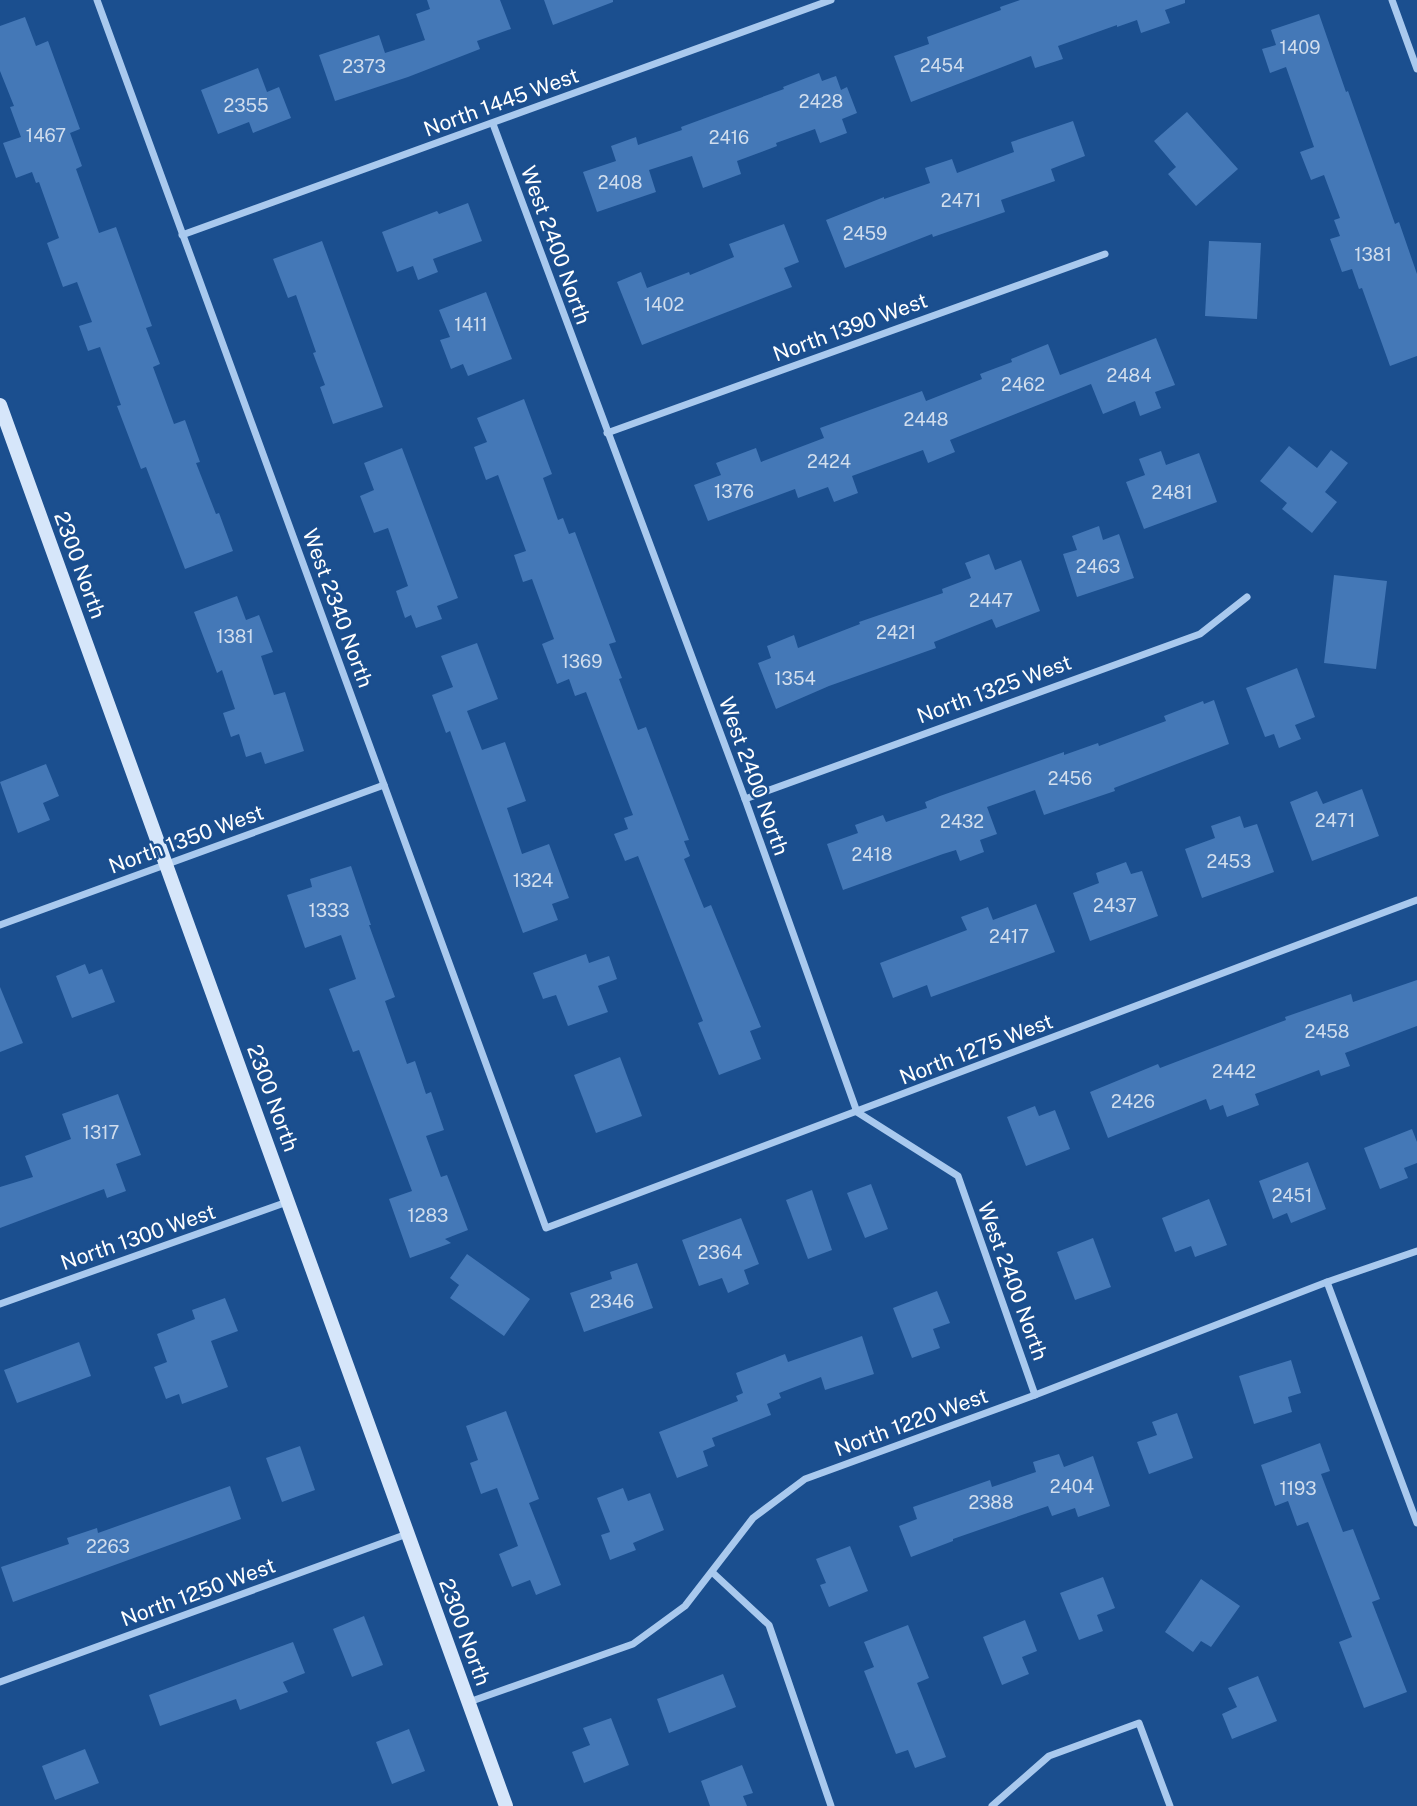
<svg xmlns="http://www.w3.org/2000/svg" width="1417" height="1806" viewBox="0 0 1417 1806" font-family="'Public Sans',sans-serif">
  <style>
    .building { fill: #4478b7 }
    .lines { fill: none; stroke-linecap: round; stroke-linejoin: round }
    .street { stroke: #a9c9ee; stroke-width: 7 }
    .secondary { stroke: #d6e6fa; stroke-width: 14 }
    .labels { text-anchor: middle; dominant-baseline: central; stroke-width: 5; stroke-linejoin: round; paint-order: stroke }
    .number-label { font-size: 18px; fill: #d0dded }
    .street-label { font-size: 21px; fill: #fff; stroke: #1b4f8f }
  </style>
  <rect width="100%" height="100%" fill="#1b4f8f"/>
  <g class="building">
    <path d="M427,0H500L511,29L477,41L480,49L408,77L335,101L319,55L379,35L385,53L425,40L416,14L430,9Z"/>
    <path d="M544,0H613V2L553,25Z"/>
    <path d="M1020,0H1185V3L1165,10L1170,23L1141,33L1137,20L1117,27V25L1058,46L1063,59L1035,68L1031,56L911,102L894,56L929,44L927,37L1001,10L1000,7Z"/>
    <path d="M1319,14L1346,92L1348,91L1395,224L1399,222L1417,274V356L1390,366L1362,288L1359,289L1352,269L1342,272L1330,239L1340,236L1334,220L1340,218L1324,175L1311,180L1300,152L1314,147L1286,67L1270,73L1262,49L1276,45L1271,30Z"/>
    <path d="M25,17L36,46L48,41L80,129L70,133L82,166L76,169L99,233L116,227L152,326L146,328L160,364L153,367L174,424L185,420L200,462L196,463L216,514L219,513L233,551L185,569L146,467L141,469L117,406L121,405L100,347L88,351L79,326L92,322L77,282L63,287L47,243L59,238L39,182L36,183L32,172L16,178L3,143L21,137L10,107L14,106L0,71V26Z"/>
    <path d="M258,68L267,92L279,87L291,118L253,133L249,122L218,134L201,90Z"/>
    <path d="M819,73L822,81L836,76L841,90L847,87L857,113L842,119L847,133L820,143L815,129L776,143L777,146L737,161L741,174L703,188L692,156L649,170L656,192L597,212L583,172L616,161L611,146L636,137L638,145L682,130L681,127L784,89L783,87Z"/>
    <path d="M1187,112L1238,169L1196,206L1168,174L1176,167L1154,141Z"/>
    <path d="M1073,121L1085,156L1051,169L1055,181L1001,200L1005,212L933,237L932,234L845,268L826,220L884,197V199L930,183L925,168L952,159L957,173L1014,152L1011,142Z"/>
    <path d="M468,203L482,241L433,259L438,272L418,280L413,266L397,272L382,232L437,211L439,214Z"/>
    <path d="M784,224L799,262L784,268L792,287L642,345L617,282L641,272L647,288L689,272L690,275L734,257L729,244Z"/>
    <path d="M322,241L383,407L333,424L320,387L325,385L313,353L316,352L296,295L288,298L273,259Z"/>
    <path d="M1209,241L1261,243L1257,319L1205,316Z"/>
    <path d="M486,292L512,359L468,376L463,364L451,369L440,340L450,337L439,310Z"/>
    <path d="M1156,338L1175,385L1155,392L1161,408L1140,416L1135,401L1103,414L1091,384L950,440L955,452L928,463L923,450L852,476L858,493L834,502L828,487L798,498L795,489L708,521L694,485L721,475L716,463L756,448L761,462L824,438L820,428L922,391L926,401L982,379L980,374L1012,362L1011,359L1048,344L1060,375Z"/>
    <path d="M524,399L552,474L543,478L558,520L563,518L569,534L575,532L616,642L609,644L622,678L619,679L638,730L646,727L689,840L684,841L690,856L684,859L704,908L711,905L761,1027L750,1031L761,1059L719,1075L698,1023L703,1021L638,856L625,861L614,834L628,829L624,818L633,815L586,692L575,696L569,679L557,684L542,644L554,639L532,579L523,582L514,555L526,551L498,475L486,480L474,447L487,442L477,418Z"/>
    <path d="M1289,446L1317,468L1331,450L1348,463L1325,492L1337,502L1312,533L1282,509L1287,503L1260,481Z"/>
    <path d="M402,448L458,598L437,606L442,619L416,628L411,615L405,618L396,591L408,586L388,528L374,533L360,496L374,490L364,463Z"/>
    <path d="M1161,451L1166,465L1199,453L1217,502L1144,529L1126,482L1145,475L1139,459Z"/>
    <path d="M1099,526L1103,540L1119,534L1134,578L1077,597L1063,554L1077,550L1072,536Z"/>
    <path d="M989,554L995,570L1021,560L1040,611L996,628L992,619L934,642L936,648L829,686L776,709L758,663L771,658L767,646L794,635L798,648L860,624L859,622L943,593L942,589L971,578L965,563Z"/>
    <path d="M1334,575L1387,581L1376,669L1324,663Z"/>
    <path d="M237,596L246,620L259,615L273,652L261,656L274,695L285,692L304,751L265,764L261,752L246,757L239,734L231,737L223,713L235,709L222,670L217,673L194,612Z"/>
    <path d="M477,643L498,699L467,711L482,750L505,742L526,801L507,808L522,854L549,844L569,898L552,904L558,920L523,933L450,731L446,733L432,695L453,687L441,656Z"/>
    <path d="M1297,668L1315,717L1295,725L1301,739L1279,748L1274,734L1265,737L1246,688Z"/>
    <path d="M1214,700L1229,744L1114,788L1115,791L1044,815L1035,790L987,807L997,834L980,840L984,852L960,861L956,850L943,854L843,890L827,844L858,833L855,825L883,815L886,822L927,808L925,802L940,796L1064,752V755L1098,743L1099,746L1166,721L1164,716L1203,701L1204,704Z"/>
    <path d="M46,764L59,796L43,803L50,820L18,833L0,782Z"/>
    <path d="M1362,789L1379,836L1312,861L1290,802L1317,791L1323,804Z"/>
    <path d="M1240,816L1244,828L1257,824L1274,872L1202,898L1185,849L1215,838L1211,826Z"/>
    <path d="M1126,862L1131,874L1142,871L1158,916L1090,941L1073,893L1099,883L1096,873Z"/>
    <path d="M351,866L371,925H369L395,997L385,1001L407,1064L415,1061L426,1094L431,1092L444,1130L426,1136L441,1177L447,1175L468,1230L445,1239L451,1243L410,1258L389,1199L412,1191L359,1050L353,1052L329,989L356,979L341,935L305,948L287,895L312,887L310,879Z"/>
    <path d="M1036,904L1055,952L931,997L927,985L893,998L880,963L967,930L961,917L988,907L993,920Z"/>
    <path d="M586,954L589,963L609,956L617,979L598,986L608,1012L568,1026L556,995L543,999L533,973Z"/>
    <path d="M85,964L89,974L102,969L115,1002L72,1018L56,976Z"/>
    <path d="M1417,980V1026L1345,1053L1350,1066L1321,1076L1319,1070L1255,1094L1259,1105L1227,1117L1223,1105L1210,1110L1206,1099L1108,1138L1090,1092L1158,1064L1160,1068L1286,1020L1285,1017L1351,994L1353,1002Z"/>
    <path d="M0,987L23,1043L0,1052Z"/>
    <path d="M620,1057L642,1116L596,1133L574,1075Z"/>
    <path d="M118,1094L141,1155L116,1164L126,1191L107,1198L104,1189L0,1228V1187L33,1177L25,1156L71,1139L62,1114Z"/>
    <path d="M1035,1106L1039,1116L1055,1110L1070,1149L1026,1166L1007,1117Z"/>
    <path d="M1412,1129L1417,1142V1163L1404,1168L1408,1178L1380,1189L1364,1148Z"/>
    <path d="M1308,1162L1326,1209L1291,1223L1287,1213L1273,1219L1259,1181Z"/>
    <path d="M871,1184L888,1229L865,1238L847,1193Z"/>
    <path d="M812,1190L832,1250L808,1259L786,1200Z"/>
    <path d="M1209,1199L1227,1245L1195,1257L1191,1246L1175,1252L1162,1218Z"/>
    <path d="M741,1218L759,1264L744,1270L749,1284L728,1293L722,1278L699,1286L682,1240Z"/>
    <path d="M1093,1238L1111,1287L1075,1300L1057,1252Z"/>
    <path d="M467,1254L530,1299L504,1336L450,1298L459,1285L450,1278Z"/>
    <path d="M637,1263L653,1308L584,1332L570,1293L612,1279L610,1272Z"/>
    <path d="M937,1291L950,1323L933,1329L940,1348L912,1358L893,1308Z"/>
    <path d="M225,1298L238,1331L211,1341L228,1387L182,1404L179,1394L166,1399L154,1367L167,1362L157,1334L195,1319L192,1310Z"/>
    <path d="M862,1336L874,1374L825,1390L821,1377L779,1393L781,1398L767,1404L771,1415L712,1438L715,1446L703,1451L708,1466L677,1478L659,1432L738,1401L736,1396L743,1393L736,1373L785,1354L788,1362Z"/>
    <path d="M79,1342L91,1376L17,1403L4,1370Z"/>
    <path d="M1291,1360L1301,1393L1288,1397L1292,1412L1254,1424L1239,1376Z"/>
    <path d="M506,1411L539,1499L529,1503L561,1585L536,1595L530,1580L512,1587L499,1554L518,1546L497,1488L481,1494L470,1463L478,1460L466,1426Z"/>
    <path d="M1177,1413L1193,1458L1149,1474L1137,1442L1157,1435L1152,1422Z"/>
    <path d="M1320,1443L1330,1471L1321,1474L1343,1532L1353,1529L1380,1599L1372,1602L1407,1692L1364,1708L1339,1642L1352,1637L1308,1522L1297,1526L1288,1501L1275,1506L1261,1465Z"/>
    <path d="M300,1446L315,1490L282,1502L266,1458Z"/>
    <path d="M1059,1454L1064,1467L1093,1456L1110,1506L1078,1517L1075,1508L1052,1516L1048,1506L953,1539V1541L911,1557L899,1526L917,1519L913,1507L990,1480L992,1487L1036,1472L1033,1462Z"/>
    <path d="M230,1486L241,1519L13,1602L1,1567L69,1544L67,1538L97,1528L98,1533Z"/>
    <path d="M623,1488L628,1501L650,1493L664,1530L633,1543L636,1550L610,1560L601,1535L610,1532L597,1498Z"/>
    <path d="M850,1546L868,1591L829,1607L820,1585L826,1583L816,1559Z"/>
    <path d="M1103,1577L1115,1608L1097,1615L1103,1631L1079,1640L1060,1593Z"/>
    <path d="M1201,1579L1240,1606L1211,1647L1201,1641L1193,1652L1165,1632Z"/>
    <path d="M364,1616L383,1665L352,1677L333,1629Z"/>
    <path d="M1025,1620L1037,1651L1022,1657L1029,1674L1002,1685L983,1637Z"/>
    <path d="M908,1625L929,1678L917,1683L946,1757L915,1768L908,1750L896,1754L864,1671L874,1667L864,1642Z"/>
    <path d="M293,1642L305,1673L283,1682L288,1692L240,1710L236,1699L160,1726L149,1695Z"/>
    <path d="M723,1674L736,1707L669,1733L657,1699Z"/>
    <path d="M1258,1676L1277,1721L1232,1739L1222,1714L1237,1707L1228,1688Z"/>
    <path d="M611,1718L629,1765L584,1783L572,1752L590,1745L583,1728Z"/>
    <path d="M409,1729L425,1771L392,1784L376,1742Z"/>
    <path d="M85,1749L99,1783L55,1800L42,1766Z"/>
    <path d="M742,1765L753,1793L743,1796L747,1806H710L701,1781Z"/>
  </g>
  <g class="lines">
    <g class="street">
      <path d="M97,0L546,1228L1417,900"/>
      <path d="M1392,0L1417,69"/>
      <path d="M493,124L745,799L857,1112L958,1176L1035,1395"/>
      <path d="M182,235L831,0"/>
      <path d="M607,433L1105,254"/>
      <path d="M745,799L1200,634L1247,597"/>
      <path d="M0,925L384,785"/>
      <path d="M1327,1282L1417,1523"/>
      <path d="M0,1304L287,1202"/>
      <path d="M712,1572L769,1625L831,1806"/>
      <path d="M0,1682L407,1534"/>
      <path d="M469,1702L633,1644L685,1606L753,1518L805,1479L1035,1395L1327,1282L1417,1251"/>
      <path d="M992,1806L1049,1756L1139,1723L1170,1806"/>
    </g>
    <path class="secondary" d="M0,405L506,1806"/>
  </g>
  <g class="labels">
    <g class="number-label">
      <text x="1300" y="47">1409</text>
      <text x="942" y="65">2454</text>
      <text x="364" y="66">2373</text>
      <text x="821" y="101">2428</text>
      <text x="246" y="105">2355</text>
      <text x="46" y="135">1467</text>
      <text x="729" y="137">2416</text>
      <text x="620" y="182">2408</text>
      <text x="961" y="200">2471</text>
      <text x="865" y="233">2459</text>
      <text x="1373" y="254">1381</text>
      <text x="664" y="304">1402</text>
      <text x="471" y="324">1411</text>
      <text x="1129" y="375">2484</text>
      <text x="1023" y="384">2462</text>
      <text x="926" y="419">2448</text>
      <text x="829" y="461">2424</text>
      <text x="734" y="491">1376</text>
      <text x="1172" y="492">2481</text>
      <text x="1098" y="566">2463</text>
      <text x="991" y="600">2447</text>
      <text x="896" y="632">2421</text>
      <text x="235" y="636">1381</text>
      <text x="582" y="661">1369</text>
      <text x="795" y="678">1354</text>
      <text x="1070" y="778">2456</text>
      <text x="1335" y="820">2471</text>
      <text x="962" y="821">2432</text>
      <text x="872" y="854">2418</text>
      <text x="1229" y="861">2453</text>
      <text x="533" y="880">1324</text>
      <text x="1115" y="905">2437</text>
      <text x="329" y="910">1333</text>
      <text x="1009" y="936">2417</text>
      <text x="1327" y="1031">2458</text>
      <text x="1234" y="1071">2442</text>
      <text x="1133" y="1101">2426</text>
      <text x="101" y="1132">1317</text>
      <text x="1292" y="1195">2451</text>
      <text x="428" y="1215">1283</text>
      <text x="720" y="1252">2364</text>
      <text x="612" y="1301">2346</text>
      <text x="1072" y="1486">2404</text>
      <text x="1298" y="1488">1193</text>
      <text x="991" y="1502">2388</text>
      <text x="108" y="1546">2263</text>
    </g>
    <g class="street-label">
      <text transform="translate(501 102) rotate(-20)">North 1445 West</text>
      <text transform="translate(556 245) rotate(70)">West 2400 North</text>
      <text transform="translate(850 327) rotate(-20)">North 1390 West</text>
      <text transform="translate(80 565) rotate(70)">2300 North</text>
      <text transform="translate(338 608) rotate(70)">West 2340 North</text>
      <text transform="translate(994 689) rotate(-20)">North 1325 West</text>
      <text transform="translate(754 776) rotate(70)">West 2400 North</text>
      <text transform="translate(186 839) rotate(-20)">North 1350 West</text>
      <text transform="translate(976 1049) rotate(-21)">North 1275 West</text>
      <text transform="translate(273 1098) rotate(70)">2300 North</text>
      <text transform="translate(138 1237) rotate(-19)">North 1300 West</text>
      <text transform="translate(1013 1281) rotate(70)">West 2400 North</text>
      <text transform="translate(911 1422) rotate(-20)">North 1220 West</text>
      <text transform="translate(198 1592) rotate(-20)">North 1250 West</text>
      <text transform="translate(465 1632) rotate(70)">2300 North</text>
    </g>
  </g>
</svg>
